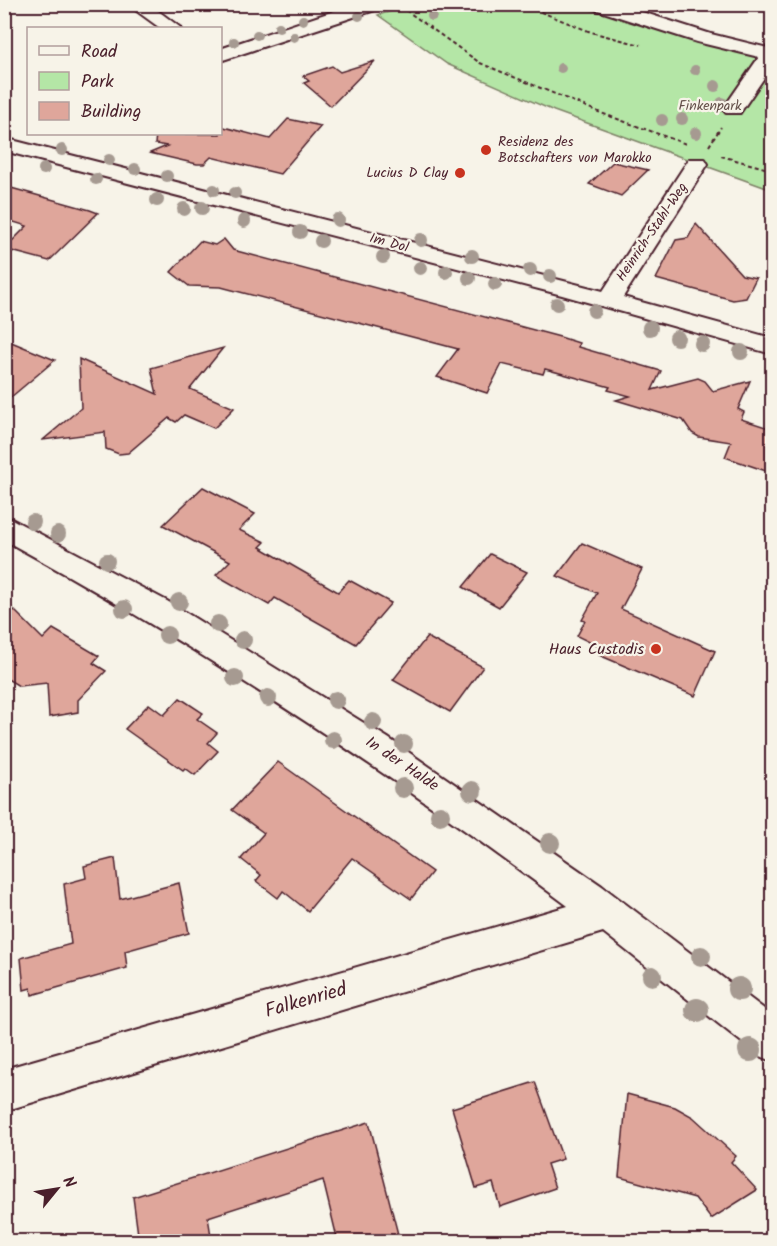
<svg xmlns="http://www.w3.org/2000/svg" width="777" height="1246" viewBox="0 0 777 1246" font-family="Kalam,sans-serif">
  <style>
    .green { fill: #b4e6a6; stroke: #7f8268; stroke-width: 1.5 }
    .building { fill: #dfa69b; stroke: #4a1f2b; stroke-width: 1.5 }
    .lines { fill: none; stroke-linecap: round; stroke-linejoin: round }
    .minor-casing { stroke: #4a1f2b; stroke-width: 4 }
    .path { stroke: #4a1f2b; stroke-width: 2; stroke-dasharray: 4 3; stroke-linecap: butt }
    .minor { fill: #f7f3e8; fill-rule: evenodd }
    .tree { fill: #a69a91 }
    .poi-dot { fill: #c8321e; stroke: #f7f3e8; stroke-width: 2 }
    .labels { text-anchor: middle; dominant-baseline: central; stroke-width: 4.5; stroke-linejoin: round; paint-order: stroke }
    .far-park-label { font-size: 14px; fill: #64514a; stroke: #f7f3e8 }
    .far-poi-label { font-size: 14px; fill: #4a1f2b; stroke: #f7f3e8; text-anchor: start }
    .far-street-label { font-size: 14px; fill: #4a1f2b; stroke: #f7f3e8 }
    .poi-label { font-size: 16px; fill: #4a1f2b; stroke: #f7f3e8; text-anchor: end }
    .street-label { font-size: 16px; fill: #4a1f2b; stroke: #f7f3e8 }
    .near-street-label { font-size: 20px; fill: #4a1f2b; stroke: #f7f3e8 }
  </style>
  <rect width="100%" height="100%" fill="#f7f3e8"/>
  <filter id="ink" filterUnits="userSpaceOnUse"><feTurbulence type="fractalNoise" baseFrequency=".0167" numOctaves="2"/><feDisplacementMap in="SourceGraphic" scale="12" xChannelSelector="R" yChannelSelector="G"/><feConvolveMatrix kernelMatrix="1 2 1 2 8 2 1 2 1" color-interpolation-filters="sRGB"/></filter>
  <g filter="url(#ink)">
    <path class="green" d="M413,5H584L696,41L772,60V190L554,111L447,64L378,15Z"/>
    <g class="building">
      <path d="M375,61L331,106L304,83L309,81L303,76L332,66L340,72Z"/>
      <path d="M288,119L321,126L280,174L211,157L204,164H197L150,153L167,146L155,144L156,134H220V126L270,139Z"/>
      <path d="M613,162L648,170L621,196L589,184Z"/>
      <path d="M4,186L90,210L98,213L49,261L4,249L27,226L4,219Z"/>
      <path d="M696,224L742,275L756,278L746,298L733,300L656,279L676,240L688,238Z"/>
      <path d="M224,239L233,250L560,337L579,343L578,347L661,371L652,390L698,378L705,381L713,391L750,381L738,409L744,412L741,419L772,429V473L725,457L731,442L699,437L692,433L683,420L616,400L630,396L608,390L610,387L545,369L543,374L502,364L487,393L437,377L458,349L221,287L189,286L171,272L200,241L215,245Z"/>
      <path d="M4,339L55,360L4,403Z"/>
      <path d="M223,348L190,389L234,408L214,428L184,415L176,422L169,418L128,453L119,454L106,449L105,432L43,440L81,408L79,359L157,394L151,368Z"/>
      <path d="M203,487L255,514L239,530L265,542L260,547L338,592L349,580L391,603L356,644L275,598L269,605L216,575L230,561L163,525Z"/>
      <path d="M582,543L642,569L621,609L715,651L695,696L599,655L602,648L577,636L585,621L582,620L597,593L557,576Z"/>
      <path d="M490,554L527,572L499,607L463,587Z"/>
      <path d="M4,600L43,639L53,629L99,656L93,663L106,671L78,700V712L49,717L47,683L19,686L4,677Z"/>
      <path d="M427,637L483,667L450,712L393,680Z"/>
      <path d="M180,698L203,713L197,719L217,733L208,743L218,751L195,775L185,768L183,770L125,729L149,704L164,715Z"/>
      <path d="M278,762L432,872L411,899L352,858L308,911L283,891L278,898L256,881L261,875L241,859L264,833L232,810Z"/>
      <path d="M115,858L120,899L179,883L189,933L125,951L127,968L32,995L31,988L24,990L21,958L71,944L64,884L86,878L84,866Z"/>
      <path d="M535,1082L563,1159L547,1164L555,1188L500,1207L493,1183L476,1188L452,1108Z"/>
      <path d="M627,1094L675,1107L693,1117L736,1156L731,1162L757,1190L711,1219L695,1198L619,1177Z"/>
      <path d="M369,1122L400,1242H338L323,1180L208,1217L212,1242H139L133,1197Z"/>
    </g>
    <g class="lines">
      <g class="minor-casing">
        <g id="minor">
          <path d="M127,4H149L181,28H160Z"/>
          <path d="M355,4H384L381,8L220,61V49Z"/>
          <path d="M588,4H617L711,34L772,49V66L740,113H726L723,109L759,57L697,42L591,8Z"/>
          <path d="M4,138L603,291L689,159H705L708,164L623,297L772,338V354L562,295L4,151Z"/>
          <path d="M4,515L167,601L388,738L602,886L772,1015V1061L758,1055L603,932L4,1111V1069L568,906C388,771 202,648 4,540Z"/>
        </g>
      </g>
      <g class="path">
        <path d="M521,4L591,32L641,45"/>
        <path d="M400,6L480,63L601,113L686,144"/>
        <path d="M709,146L721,127"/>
        <path d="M721,156L772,170"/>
      </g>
      <use href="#minor" class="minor"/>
    </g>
    <g class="tree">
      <circle cx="359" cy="16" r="5"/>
      <circle cx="432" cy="16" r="5"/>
      <circle cx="303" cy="20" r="5"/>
      <circle cx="279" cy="27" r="5"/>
      <circle cx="257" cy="35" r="5"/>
      <circle cx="294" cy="37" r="5"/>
      <circle cx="234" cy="42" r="5"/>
      <circle cx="561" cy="68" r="5"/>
      <circle cx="695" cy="70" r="5"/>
      <circle cx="715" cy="86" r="6"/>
      <circle cx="722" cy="103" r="6"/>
      <circle cx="682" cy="119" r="6"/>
      <circle cx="662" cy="120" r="6"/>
      <circle cx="696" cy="133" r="6"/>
      <circle cx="62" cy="150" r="6"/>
      <circle cx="109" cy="160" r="6"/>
      <circle cx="44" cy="169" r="6"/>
      <circle cx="135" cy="169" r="6"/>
      <circle cx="167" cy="176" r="6"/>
      <circle cx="96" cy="179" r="6"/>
      <circle cx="214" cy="190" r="6"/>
      <circle cx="235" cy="193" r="6"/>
      <circle cx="157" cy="200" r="7"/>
      <circle cx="202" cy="208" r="7"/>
      <circle cx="184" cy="209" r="7"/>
      <circle cx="338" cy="220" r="7"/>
      <circle cx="244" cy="221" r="7"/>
      <circle cx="300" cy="232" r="7"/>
      <circle cx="421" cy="240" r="7"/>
      <circle cx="321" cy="241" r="7"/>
      <circle cx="472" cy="256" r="7"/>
      <circle cx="383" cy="257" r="7"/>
      <circle cx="420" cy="268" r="7"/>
      <circle cx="530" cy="270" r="7"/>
      <circle cx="446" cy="272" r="7"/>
      <circle cx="550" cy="276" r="7"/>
      <circle cx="469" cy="278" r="7"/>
      <circle cx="495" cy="284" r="7"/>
      <circle cx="557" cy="304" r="7"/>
      <circle cx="594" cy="311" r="7"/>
      <circle cx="650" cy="328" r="8"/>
      <circle cx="677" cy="338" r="8"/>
      <circle cx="702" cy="344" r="8"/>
      <circle cx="741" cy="352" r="8"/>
      <circle cx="33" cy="522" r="8"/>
      <circle cx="58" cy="534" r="8"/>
      <circle cx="107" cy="561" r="8"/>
      <circle cx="179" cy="602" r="9"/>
      <circle cx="124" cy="609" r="9"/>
      <circle cx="218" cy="624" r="9"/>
      <circle cx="167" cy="635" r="9"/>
      <circle cx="243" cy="640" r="9"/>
      <circle cx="235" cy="678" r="9"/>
      <circle cx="268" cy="698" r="9"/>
      <circle cx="336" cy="700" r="9"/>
      <circle cx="373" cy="722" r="9"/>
      <circle cx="333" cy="740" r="9"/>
      <circle cx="404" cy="744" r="9"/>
      <circle cx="403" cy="788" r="10"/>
      <circle cx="472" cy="791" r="10"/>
      <circle cx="440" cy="815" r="10"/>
      <circle cx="550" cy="843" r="10"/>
      <circle cx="701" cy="956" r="10"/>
      <circle cx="652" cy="976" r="10"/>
      <circle cx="739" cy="989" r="12"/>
      <circle cx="697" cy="1010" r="12"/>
      <circle cx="750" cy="1050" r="12"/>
    </g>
  </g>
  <g class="poi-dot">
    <circle cx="486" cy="150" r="6"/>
    <circle cx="460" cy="173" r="6"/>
    <circle cx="656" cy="649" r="6"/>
  </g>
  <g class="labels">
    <g class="far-park-label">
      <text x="710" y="106">Finkenpark</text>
    </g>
    <g class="far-poi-label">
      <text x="498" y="142">Residenz des<tspan x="498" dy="16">Botschafters von Marokko</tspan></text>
      <text x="448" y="173" text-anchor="end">Lucius D Clay</text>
    </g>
    <g class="far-street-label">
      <text transform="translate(652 232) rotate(-56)">Heinrich-Stahl-Weg</text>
      <text transform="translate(389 243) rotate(15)">Im Dol</text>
    </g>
    <g class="poi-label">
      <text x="644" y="649">Haus Custodis</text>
    </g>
    <g class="street-label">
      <text transform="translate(402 764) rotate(34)">In der Halde</text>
    </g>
    <g class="near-street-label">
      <text transform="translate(306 1001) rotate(-16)">Falkenried</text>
    </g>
  </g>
  <rect width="777" height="1246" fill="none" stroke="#f7f3e8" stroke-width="24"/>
  <rect x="12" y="12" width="753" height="1222" fill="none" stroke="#4a1f2b" stroke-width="2" filter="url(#ink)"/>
  <rect x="27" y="27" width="195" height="108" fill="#f7f3e8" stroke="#b29e9c" stroke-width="1.5"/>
  <rect x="39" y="46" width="30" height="9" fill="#f7f3e8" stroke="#b29e9c" stroke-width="1.5"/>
  <text x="81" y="57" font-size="18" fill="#4a1f2b">Road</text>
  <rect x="39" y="72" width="30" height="18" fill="#b4e6a6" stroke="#b29e9c" stroke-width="1.5"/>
  <text x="81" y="87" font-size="18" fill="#4a1f2b">Park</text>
  <rect x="39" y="102" width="30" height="18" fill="#dfa69b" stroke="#b29e9c" stroke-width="1.5"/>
  <text x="81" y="117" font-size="18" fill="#4a1f2b">Building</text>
  <g transform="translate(57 1189) rotate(60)" stroke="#f7f3e8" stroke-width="4.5" paint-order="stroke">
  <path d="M0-4.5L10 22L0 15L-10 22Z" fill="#4a1f2b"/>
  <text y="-9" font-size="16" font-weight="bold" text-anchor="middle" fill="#4a1f2b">N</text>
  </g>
</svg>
